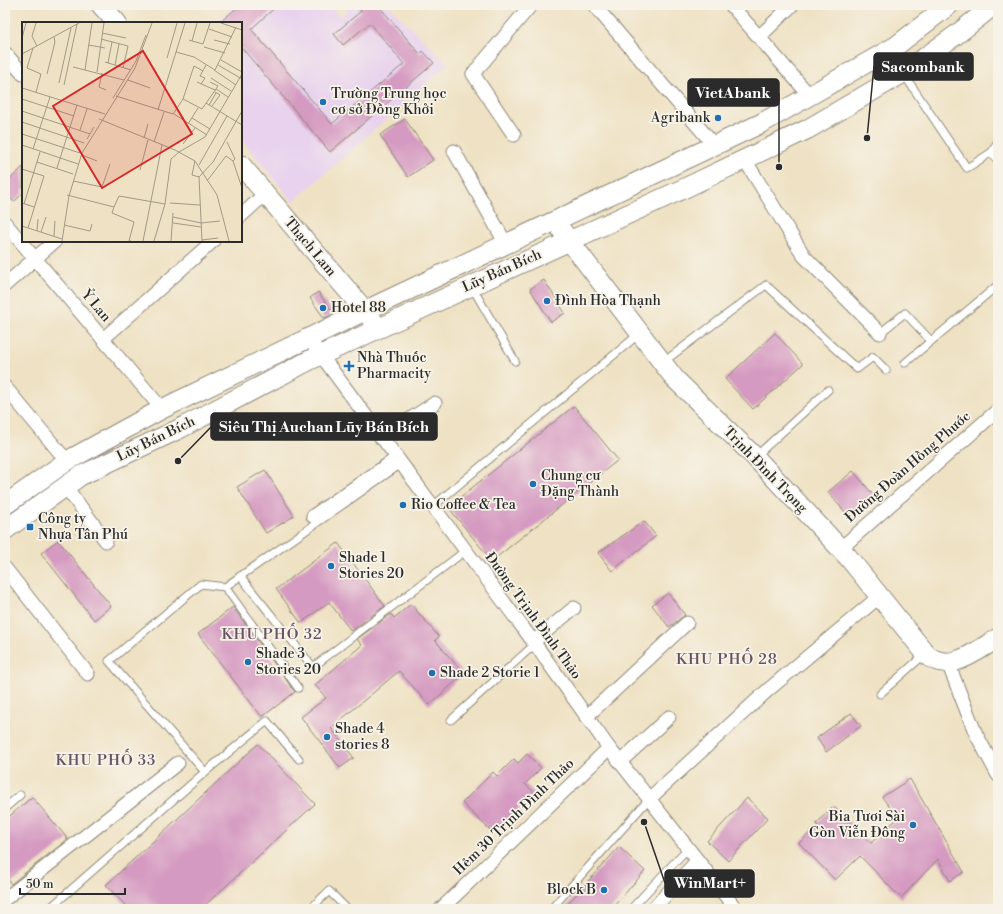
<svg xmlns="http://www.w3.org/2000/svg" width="1003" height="914" viewBox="0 0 1003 914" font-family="'Libre Bodoni',serif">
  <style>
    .built { fill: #e8d2ee }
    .building { fill: #d59ac1 }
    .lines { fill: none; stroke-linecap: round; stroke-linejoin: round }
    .lane-casing { stroke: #8d8678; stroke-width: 9 }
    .street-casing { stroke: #8d8678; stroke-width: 15 }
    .secondary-casing { stroke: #8d8678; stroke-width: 21 }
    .lane { stroke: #fff; stroke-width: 7 }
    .street { stroke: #fff; stroke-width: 13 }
    .secondary { stroke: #fff; stroke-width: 19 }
    .poi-dot { fill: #1f6fb2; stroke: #f7f3e8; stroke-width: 1.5 }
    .labels { text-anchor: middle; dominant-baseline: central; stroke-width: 3.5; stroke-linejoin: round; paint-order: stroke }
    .poi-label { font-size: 14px; fill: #2b2b2b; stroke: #f7f3e8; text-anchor: start }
    .street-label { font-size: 14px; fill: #2b2b2b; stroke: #f7f3e8 }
    .neighbourhood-label { font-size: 15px; letter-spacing: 1px; fill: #665260; stroke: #f7f3e8 }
    .inset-road { fill: none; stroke: #a19987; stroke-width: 1 }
    .view { fill: #d62828; fill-opacity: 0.15; stroke: #d62828; stroke-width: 2 }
    .inset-edge { fill: none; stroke: #2b2b2b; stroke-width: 2 }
    .leader { fill: none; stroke: #2b2b2b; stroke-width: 1.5 }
    .callout-dot { fill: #2b2b2b; stroke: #f7f3e8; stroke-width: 1.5 }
    .callout { fill: #2b2b2b; stroke: #2b2b2b; stroke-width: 1.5 }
    .callout-label { font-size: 15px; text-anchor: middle; font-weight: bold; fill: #fff }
  </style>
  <rect width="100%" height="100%" fill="#f7f3e8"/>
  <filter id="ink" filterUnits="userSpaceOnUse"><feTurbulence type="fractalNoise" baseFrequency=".025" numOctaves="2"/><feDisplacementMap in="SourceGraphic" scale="8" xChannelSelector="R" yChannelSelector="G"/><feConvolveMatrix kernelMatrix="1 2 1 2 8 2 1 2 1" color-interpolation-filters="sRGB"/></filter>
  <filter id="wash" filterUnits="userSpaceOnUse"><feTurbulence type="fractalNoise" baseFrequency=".012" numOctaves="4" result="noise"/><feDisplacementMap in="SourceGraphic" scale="16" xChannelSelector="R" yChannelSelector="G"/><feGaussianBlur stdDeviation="0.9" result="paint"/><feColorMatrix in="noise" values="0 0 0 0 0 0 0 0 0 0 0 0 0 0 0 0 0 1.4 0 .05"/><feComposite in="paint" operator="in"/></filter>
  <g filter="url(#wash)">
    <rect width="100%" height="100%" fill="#efe2c4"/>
    <path class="built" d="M237,5H294L295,7L297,5H329L341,17L351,5H388L448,64L293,202L241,139V23H214Z"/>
    <g id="blocks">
      <g class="building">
        <path d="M240,5H278L251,29L332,124L404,64L370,23L343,45L334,34L361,11L357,5H378L420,54L423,51L434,63L330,152L241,47V23H219Z"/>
        <path d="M405,119L433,160L408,177L380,135Z"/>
        <path d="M23,167V193L14,202L5,192V184Z"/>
        <path d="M544,280L565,313L551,322L530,289Z"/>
        <path d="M318,292L334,314L324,318L310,298Z"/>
        <path d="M775,333L803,364L753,409L725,379Z"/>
        <path d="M574,406L618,460L492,561L448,507Z"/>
        <path d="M265,470L294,516L266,533L237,487Z"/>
        <path d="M853,471L876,498L851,519L828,492Z"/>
        <path d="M644,521L656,536L612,571L598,553Z"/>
        <path d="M58,540L111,606L94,620L41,553Z"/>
        <path d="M338,543L385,606L351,631L329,602L301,623L276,589Z"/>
        <path d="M668,593L685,615L669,627L652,605Z"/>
        <path d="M411,604L439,637L435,640L464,674L429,705L399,671L331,728L354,758L340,768L301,717L326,698L315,685L362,645L357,639L391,614L394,618Z"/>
        <path d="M233,607L295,692L262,717L198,634Z"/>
        <path d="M851,713L861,726L826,752L817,738Z"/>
        <path d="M258,744L315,804L201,909H129L106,885Z"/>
        <path d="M527,754L541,768L525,784L535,793L494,834L462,803L493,772L497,776L514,759L518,763Z"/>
        <path d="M910,779L964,872L950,881L938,859L901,898L860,856L835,880L799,843L818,825L816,824L833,806L871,843L898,818L882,797Z"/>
        <path d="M32,797L68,839L11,884L5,876V820Z"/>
        <path d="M747,798L768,818L728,861L707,841Z"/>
        <path d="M619,847L645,871L611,909H563Z"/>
      </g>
    </g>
  </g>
  <g filter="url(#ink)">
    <use href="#blocks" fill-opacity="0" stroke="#8d8678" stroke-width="1"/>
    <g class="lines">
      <g class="lane-casing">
        <g id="lane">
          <path d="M903,73L967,168L992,152L998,161"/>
          <path d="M992,152L998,141"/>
          <path d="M472,287L515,361"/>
          <path d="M880,333L905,313L931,341"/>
          <path d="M662,363L766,285L857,369L873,357L886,370"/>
          <path d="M905,363L998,285"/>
          <path d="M755,457L828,390"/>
          <path d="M432,507L639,334"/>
          <path d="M240,576L313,667L465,551"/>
          <path d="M225,587L201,584L109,661L205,772L267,721L299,759"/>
          <path d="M298,688L225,587L401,464"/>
          <path d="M880,694L925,654"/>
          <path d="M451,720L535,644"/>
          <path d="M5,808L20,795"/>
          <path d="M49,909L205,772"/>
          <path d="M310,909L329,891L347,909"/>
          <path d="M551,909L649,799"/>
          <path d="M631,909L687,849"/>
        </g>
      </g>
      <g class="street-casing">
        <g id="street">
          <path d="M594,5L714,145"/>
          <path d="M731,5L810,96"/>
          <path d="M759,37L792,5"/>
          <path d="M5,53L23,74"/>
          <path d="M514,135L473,74L531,5"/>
          <path d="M454,151L506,244"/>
          <path d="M745,160L804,256L880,333"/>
          <path d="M241,216L265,194"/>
          <path d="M5,223L162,409"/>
          <path d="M5,285L55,241"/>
          <path d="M103,339L213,241"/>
          <path d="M309,339L535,644L609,748L736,909"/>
          <path d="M5,387L67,461"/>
          <path d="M381,438L435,403"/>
          <path d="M65,486L106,541"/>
          <path d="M313,516L396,459"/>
          <path d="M840,549L998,410"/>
          <path d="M5,568L88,674"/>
          <path d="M533,642L574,608"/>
          <path d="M948,663L975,732L998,775"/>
          <path d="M586,717L687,623"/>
          <path d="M620,762L669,717"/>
          <path d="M649,799L768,690L880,596"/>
          <path d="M5,899L178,763"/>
          <path d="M441,909L609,748"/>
          <path d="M653,909L697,861"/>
        </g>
      </g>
      <g class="secondary-casing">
        <g id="secondary">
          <path d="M101,5L117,23"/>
          <path d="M241,165L372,319"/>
          <path d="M562,231L675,379L755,457L848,557L926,654C949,675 976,651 998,638"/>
          <path d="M5,505L67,461L162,409L377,305L762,123L896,46L949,5"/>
          <path d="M5,530L80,476L179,429L310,360L685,188L808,129L903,73L956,35L994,5"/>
        </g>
      </g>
      <use href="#lane" class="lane"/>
      <use href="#street" class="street"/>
      <use href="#secondary" class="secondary"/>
    </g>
  </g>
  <g class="poi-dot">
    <circle cx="323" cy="102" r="4"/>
    <circle cx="718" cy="118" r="4"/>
    <circle cx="547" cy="301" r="4"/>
    <circle cx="323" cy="308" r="4"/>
    <path d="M347 360h4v4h4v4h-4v4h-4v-4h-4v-4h4z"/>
    <circle cx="533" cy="484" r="4"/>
    <circle cx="403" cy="505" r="4"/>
    <rect x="26" y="523" width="8" height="8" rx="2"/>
    <circle cx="331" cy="566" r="4"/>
    <circle cx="248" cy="662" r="4"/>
    <circle cx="432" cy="673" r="4"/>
    <circle cx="327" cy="737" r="4"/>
    <circle cx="913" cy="825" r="4"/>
    <circle cx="604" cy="890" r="4"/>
  </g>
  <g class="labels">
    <g class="poi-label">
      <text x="331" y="94">Trường Trung học<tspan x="331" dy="16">cơ sở Đồng Khởi</tspan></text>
      <text x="710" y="118" text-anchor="end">Agribank</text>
      <text x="555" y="301">Đình Hòa Thạnh</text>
      <text x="331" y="308">Hotel 88</text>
      <text x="357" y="358">Nhà Thuốc<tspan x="357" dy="16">Pharmacity</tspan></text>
      <text x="541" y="476">Chung cư<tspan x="541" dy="16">Đặng Thành</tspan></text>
      <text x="411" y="505">Rio Coffee &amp; Tea</text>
      <text x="38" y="519">Công ty<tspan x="38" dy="16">Nhựa Tân Phú</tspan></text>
      <text x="339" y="558">Shade 1<tspan x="339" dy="16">Stories 20</tspan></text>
      <text x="256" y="654">Shade 3<tspan x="256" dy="16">Stories 20</tspan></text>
      <text x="440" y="673">Shade 2 Storie 1</text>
      <text x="335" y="729">Shade 4<tspan x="335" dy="16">stories 8</tspan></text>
      <text x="905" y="817" text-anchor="end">Bia Tươi Sài<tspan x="905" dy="16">Gòn Viễn Đông</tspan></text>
      <text x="596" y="890" text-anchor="end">Block B</text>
    </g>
    <g class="street-label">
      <text transform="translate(310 247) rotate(50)">Thạch Lam</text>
      <text transform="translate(502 271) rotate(-24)">Lũy Bán Bích</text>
      <text transform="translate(96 306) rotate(50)">Ỷ Lan</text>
      <text transform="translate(156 439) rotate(-26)">Lũy Bán Bích</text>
      <text transform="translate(908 467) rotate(-41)">Đường Đoàn Hồng Phước</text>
      <text transform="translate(765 470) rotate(46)">Trịnh Đình Trọng</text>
      <text transform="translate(533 616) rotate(54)">Đường Trịnh Đình Thảo</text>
      <text transform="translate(514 817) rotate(-44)">Hẻm 30 Trịnh Đình Thảo</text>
    </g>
    <g class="neighbourhood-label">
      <text x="272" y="634">KHU PHỐ 32</text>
      <text x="727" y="659">KHU PHỐ 28</text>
      <text x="106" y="760">KHU PHỐ 33</text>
    </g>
  </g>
  <g transform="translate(22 22)">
    <rect width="220" height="220" fill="#efe2c4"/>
    <path class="inset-road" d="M14,1L10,14L15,24M199,1L220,8M187,7L210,15M80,11L104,16M0,16L4,1M79,17L106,24L101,46M167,18L170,19L175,1M192,18L208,22M170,19L181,22L188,1M67,23L83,26M182,25L203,31M11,26L5,46L19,52L14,70M154,30L172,35L193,48L214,5M0,32L57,1M145,36L155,1M199,38L220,50M83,40L109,48M86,41L90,20M93,43L97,22M196,43L220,57M51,45L102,58M63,48L70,1M192,48L214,63M75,50L82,1M80,51L77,65L84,68M25,52L33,20L32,15M189,56L209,69M106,58L128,66M175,60L193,68M37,61L49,6M179,62L183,56L178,54L184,43M42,63L55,2M0,66L83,92M194,67L206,75M94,74L151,92L161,77L172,44L181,49M91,76L114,39L124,13M0,77L52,94M161,77L180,87L196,64L188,60M184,81L220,103M187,83L194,71M190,84L198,73L193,70M136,88L163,1M0,89L68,112M152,92L185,113M170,96L188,107M77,97L153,128L173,139L195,173L207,219M0,100L62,121M166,102L176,86M58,108L65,87M0,112L58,131M122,116L126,102M65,117L72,105M132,120L142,90M205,120L213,137L211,139L220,166M161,122L173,106M0,123L56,142M11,127L28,75M60,133L75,139M173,139L170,153L177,155M15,140L51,152M177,143L205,94M35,146L55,83M0,147L22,154L6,206M118,148L126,118M177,155L191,140L220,89M177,155L180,219M51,159L80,165L88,142M185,159L204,134L211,139M45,173L92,185L97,174L143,182M0,181L12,185M148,181L178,183M2,182L18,130M92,185L90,191L112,200L107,219H109M151,195L179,201L198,199M151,201L179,205M42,203L68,209L70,202M0,204L40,217M15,209L16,197M19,210L24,195M32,214L33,199M180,218L196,216M40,219L47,174L60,131L113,46L130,1M121,219L140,123M132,219L143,182L149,137L157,130L183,115L220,52M149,219L151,191"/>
    <path class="view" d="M121,29L170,112L80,166L31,84Z"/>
    <rect width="220" height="220" class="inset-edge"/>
  </g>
  <path class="leader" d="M867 138L874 66M779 167L779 93M178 461L211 427M644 822L665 883"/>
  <g class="callout-dot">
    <circle cx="867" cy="138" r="4"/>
    <circle cx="779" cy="167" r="4"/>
    <circle cx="178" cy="461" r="4"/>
    <circle cx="644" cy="822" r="4"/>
  </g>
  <g class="callout">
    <rect x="874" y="53" width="99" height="27" rx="4"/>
    <rect x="688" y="79" width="91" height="27" rx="4"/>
    <rect x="211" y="413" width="226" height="27" rx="4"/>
    <rect x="665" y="870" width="89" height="27" rx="4"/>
  </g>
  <g class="callout-label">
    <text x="923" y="72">Sacombank</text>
    <text x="733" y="98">VietAbank</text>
    <text x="324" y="432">Siêu Thị Auchan Lũy Bán Bích</text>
    <text x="710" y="888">WinMart+</text>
  </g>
  <rect width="1003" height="914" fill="none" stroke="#f7f3e8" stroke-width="20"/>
  <path d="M20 888v6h105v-6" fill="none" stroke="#2b2b2b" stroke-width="2"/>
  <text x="26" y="888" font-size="12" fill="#2b2b2b" stroke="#f7f3e8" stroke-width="3" paint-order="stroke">50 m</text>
</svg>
